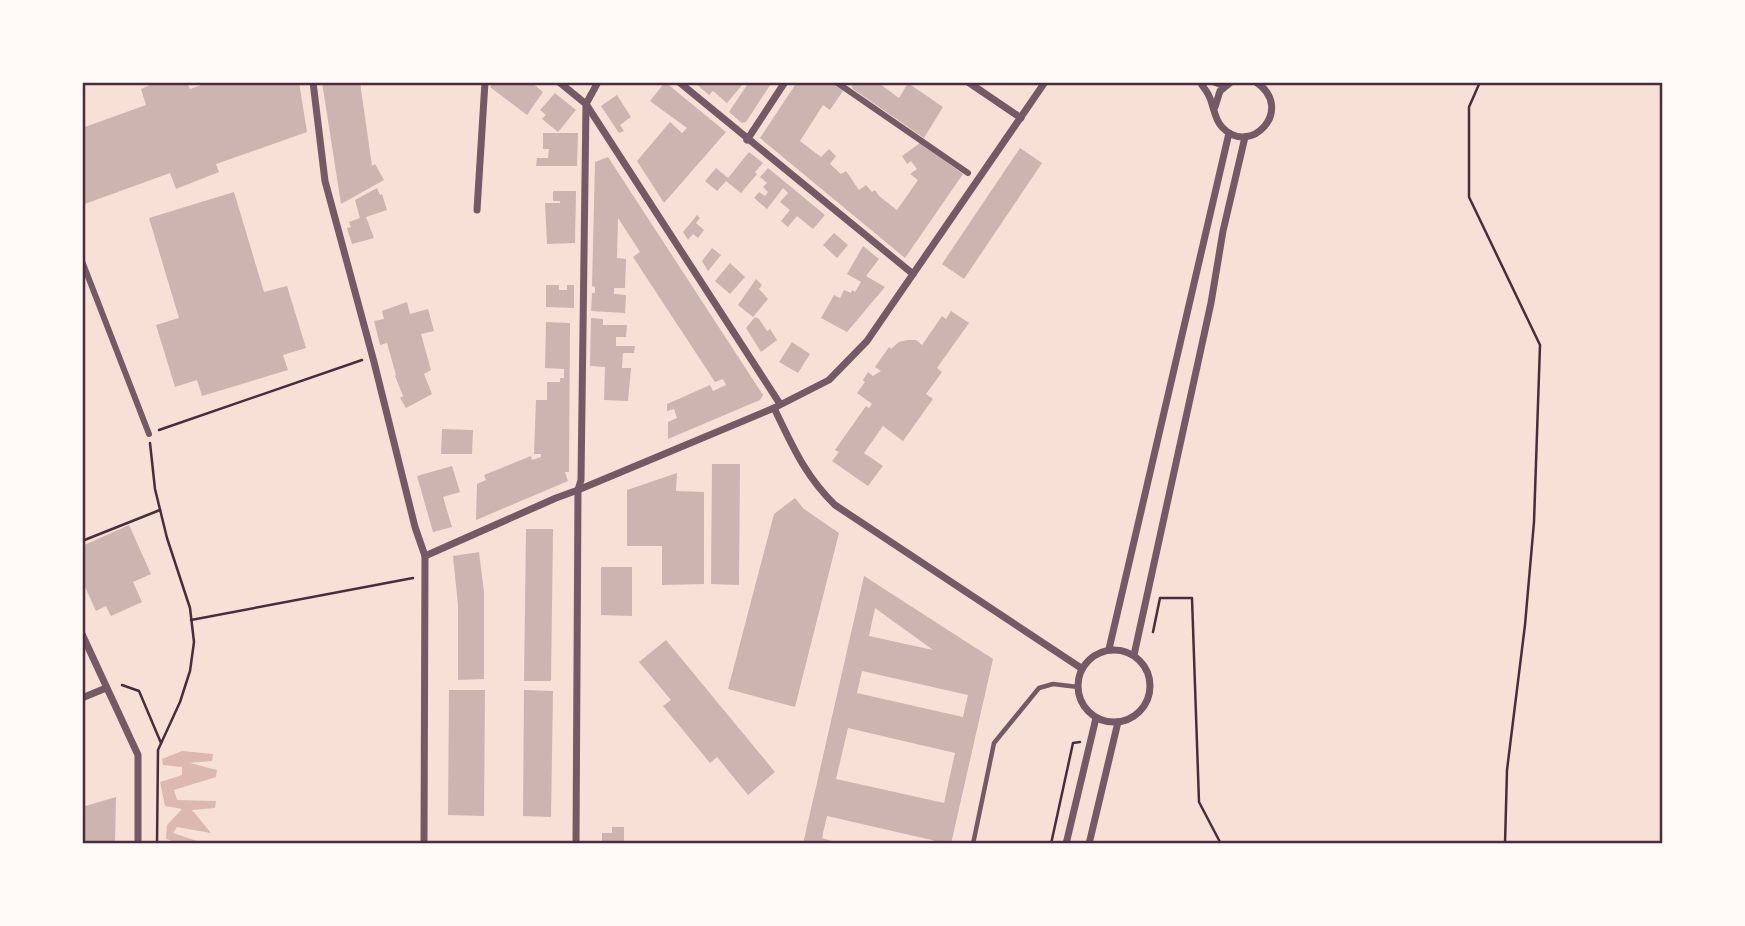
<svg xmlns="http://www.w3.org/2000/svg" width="1745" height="926" viewBox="0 0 1745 926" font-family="'PT Sans Narrow',sans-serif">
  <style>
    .water { fill: #dcb8b0 }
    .building { fill: #ccb4b1; fill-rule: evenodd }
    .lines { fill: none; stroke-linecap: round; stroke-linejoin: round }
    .path { stroke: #4a2c40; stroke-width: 2.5 }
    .service { stroke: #755966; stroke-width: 4.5 }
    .pedestrian { stroke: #755966; stroke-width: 6 }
    .minor { stroke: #755966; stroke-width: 7 }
    .neatline { fill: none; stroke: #4a2c40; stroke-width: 2.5 }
  </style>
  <rect width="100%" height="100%" fill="#f7e1d7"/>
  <path class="water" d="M182,751L213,754L212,761L190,763L217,770L216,777L174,790L177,800L216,801L215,808L192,810L211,833L177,827L173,833L206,844H182L166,839L167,825L182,809L165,806L160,782L182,775V767L163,765L162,759Z"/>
  <g class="building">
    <path d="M152,82H187L190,89L210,82H299L307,132L216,164L219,172L176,189L170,173L82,205V128L146,105L141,89L152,84Z"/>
    <path d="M322,82H360L372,166L375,164L384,180L341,204Z"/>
    <path d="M495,82H531L543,92L527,115L490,87Z"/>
    <path d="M665,82L726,132L664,203L637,161L670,122L682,133L687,128L650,101Z"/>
    <path d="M694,82H741L743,84L727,103L713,91L709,95Z"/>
    <path d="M749,82H772L746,122L742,123L729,112Z"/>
    <path d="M797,82H831L843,91L830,110L823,105L800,141L821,157L829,149L836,156L830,164L841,174L846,171L859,190L866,185L872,192L875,190L879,196L897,210L918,180L910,174L917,169L911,161L907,164L902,156L920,143L963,174L905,258L760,138Z"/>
    <path d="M851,82H877L899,98L908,83L943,107L924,138L853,89Z"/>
    <path d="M555,93L576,110L558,132L542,119L546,115L540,110Z"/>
    <path d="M617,95L631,117L620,125L624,131L619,133L601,106Z"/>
    <path d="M543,133H578L577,166H536L537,158H548L549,149H543Z"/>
    <path d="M1020,148L1042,163L964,279L942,264Z"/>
    <path d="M749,152L763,163L755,172L757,174L741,193L726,181L717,191L705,181L716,168L728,178Z"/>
    <path d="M608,157L763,395L760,400L668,439V422L677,418L674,409L667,411V404L710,385L713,391L726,385L723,379L715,382L633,257L640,252L618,218L617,258L626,259L625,288H614V294L626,295L625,313L591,311L592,293H595V287L592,286L595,162Z"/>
    <path d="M768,168L825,215L813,229L797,216L788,227L781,221L790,210L780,202L788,193L783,188L767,209L754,198L759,192L765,196L768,192L763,187L767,183L760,177Z"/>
    <path d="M377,188L380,195L382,194L387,210L366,217L374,238L352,244L347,228L351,227L349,222L360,218L355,200Z"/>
    <path d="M553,191H576L575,243L547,244L545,203H560V201H553Z"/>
    <path d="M234,192L264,292L287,286L306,348L283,355L288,370L202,396L197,380L175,387L156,325L179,318L149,218Z"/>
    <path d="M697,215L700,218L696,223L704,230L698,238L693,234L688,240L683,232Z"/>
    <path d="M834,233L848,245L837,258L823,245Z"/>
    <path d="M863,246L879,259L866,276L885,287L847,332L821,318L834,295L840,298L844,290L851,293L852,290L855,292L861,282L847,274Z"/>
    <path d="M712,248L721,255L708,271L702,261Z"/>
    <path d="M730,263L745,277L730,294L715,281Z"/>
    <path d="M756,279L762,285L759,289L768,299L753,317L738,305Z"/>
    <path d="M546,285H559V290H567V285H574V308L546,307Z"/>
    <path d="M407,302L410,314L428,309L434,331L421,334L431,370L424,374L432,394L406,408L400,398L403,396L395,376L396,375L387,343L380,345L374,321L384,319L382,311Z"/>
    <path d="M951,311L969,323L937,368L942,372L926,394L933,399L903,441L883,426L864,453L883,466L868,486L832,461L839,452L835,450L866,406L869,408L872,404L857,393L865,382L863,380L868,372L873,376L881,371L875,367L889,347L891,349L899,342L907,340H916L922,345L942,316L946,319Z"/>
    <path d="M755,317L759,319L767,331L770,329L777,340L761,352L746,328Z"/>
    <path d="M591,318L603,319V325H627L626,337H616V346H635L634,353H623L622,368H631L628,401L604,400L605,367L590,366Z"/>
    <path d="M546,322L570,323L569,472H565L568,481L476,520L477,484L486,480L484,475L531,456L532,460L541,457V454H534L536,400H547V382H560V378H564V369L545,368Z"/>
    <path d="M792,342L810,354L798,373L779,362Z"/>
    <path d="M442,429L473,430L472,454H441Z"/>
    <path d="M712,464H740L739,585L711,584Z"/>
    <path d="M452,466L460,492L443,497L452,527L433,532L417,476Z"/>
    <path d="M677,473L676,491L704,492V584L662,585V546H627V490Z"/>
    <path d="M795,498L804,509L839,533L795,707L728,689L774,514Z"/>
    <path d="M129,525L151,574L133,582L142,602L111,616L106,606L96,611L82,580V546Z"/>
    <path d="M526,529H553L551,681H524Z"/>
    <path d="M479,552L484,592V679L458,680V605L453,556Z"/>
    <path d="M601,567H632V616L601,615Z"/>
    <path d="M864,576L993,659L951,844H935L936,841L827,816L822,838L843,844H803ZM875,608L933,650L869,636ZM862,671L968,695L963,717L857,693ZM848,728L955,753L944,803L836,779Z"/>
    <path d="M666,640L775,772L748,795L717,757L710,763L663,706L671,700L639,662Z"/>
    <path d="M449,690H485L484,816L448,815Z"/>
    <path d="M524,690L553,691L551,817L523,816Z"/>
    <path d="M116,797L115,844H82V807Z"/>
    <path d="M612,827H624V844H602V833H612Z"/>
  </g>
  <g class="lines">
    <g class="path">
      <path d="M1480,82L1469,107V197L1540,345L1534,522L1525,625L1507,770L1505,844"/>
      <path d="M159,430L362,360"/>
      <path d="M150,443L155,489L167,538L190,608L194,642L190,671L180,702L158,750L157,844"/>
      <path d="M82,541L160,510"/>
      <path d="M191,620L413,578"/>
      <path d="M1153,632L1160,598H1192L1199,802L1221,844"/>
      <path d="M122,685L139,691L161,743"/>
      <path d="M1051,844L1073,743L1080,742"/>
    </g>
    <path class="service" d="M973,844L994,743L1039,688L1053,684L1078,687"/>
    <g class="pedestrian">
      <path d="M836,82L968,173"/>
      <path d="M82,261L149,434"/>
    </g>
    <g class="minor">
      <path d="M313,82L325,181L374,362L415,527L425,556L424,844"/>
      <path d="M559,82L586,104L780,404"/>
      <path d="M679,82L913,274"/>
      <path d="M968,82L1021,118"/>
      <path d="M1200,82C1203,87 1207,91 1209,96C1214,106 1214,119 1222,127C1250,158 1296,109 1256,82"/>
      <path d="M1214,82L1225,86"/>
      <path d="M1215,107L1220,91L1231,82"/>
      <path d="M747,140L785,82"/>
      <path d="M477,210L485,82"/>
      <path d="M774,408C792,445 805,476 835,505L1081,668"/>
      <path d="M425,556L556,498L578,490L774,408L829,380L867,341L1045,82"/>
      <path d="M82,634L138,755V844"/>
      <path d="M1109,649L1229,133"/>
      <circle cx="1114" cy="686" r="36"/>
      <path d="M1134,655L1211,303L1223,231L1245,137"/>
      <path d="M82,698L106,688"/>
      <path d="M576,844L578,490L581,480L586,104L598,82"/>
      <path d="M1066,844L1096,718"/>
      <path d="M1089,844L1118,722"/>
    </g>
  </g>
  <rect width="1745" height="926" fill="none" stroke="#fffaf5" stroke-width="168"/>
  <rect x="84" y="84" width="1577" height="758" class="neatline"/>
</svg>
